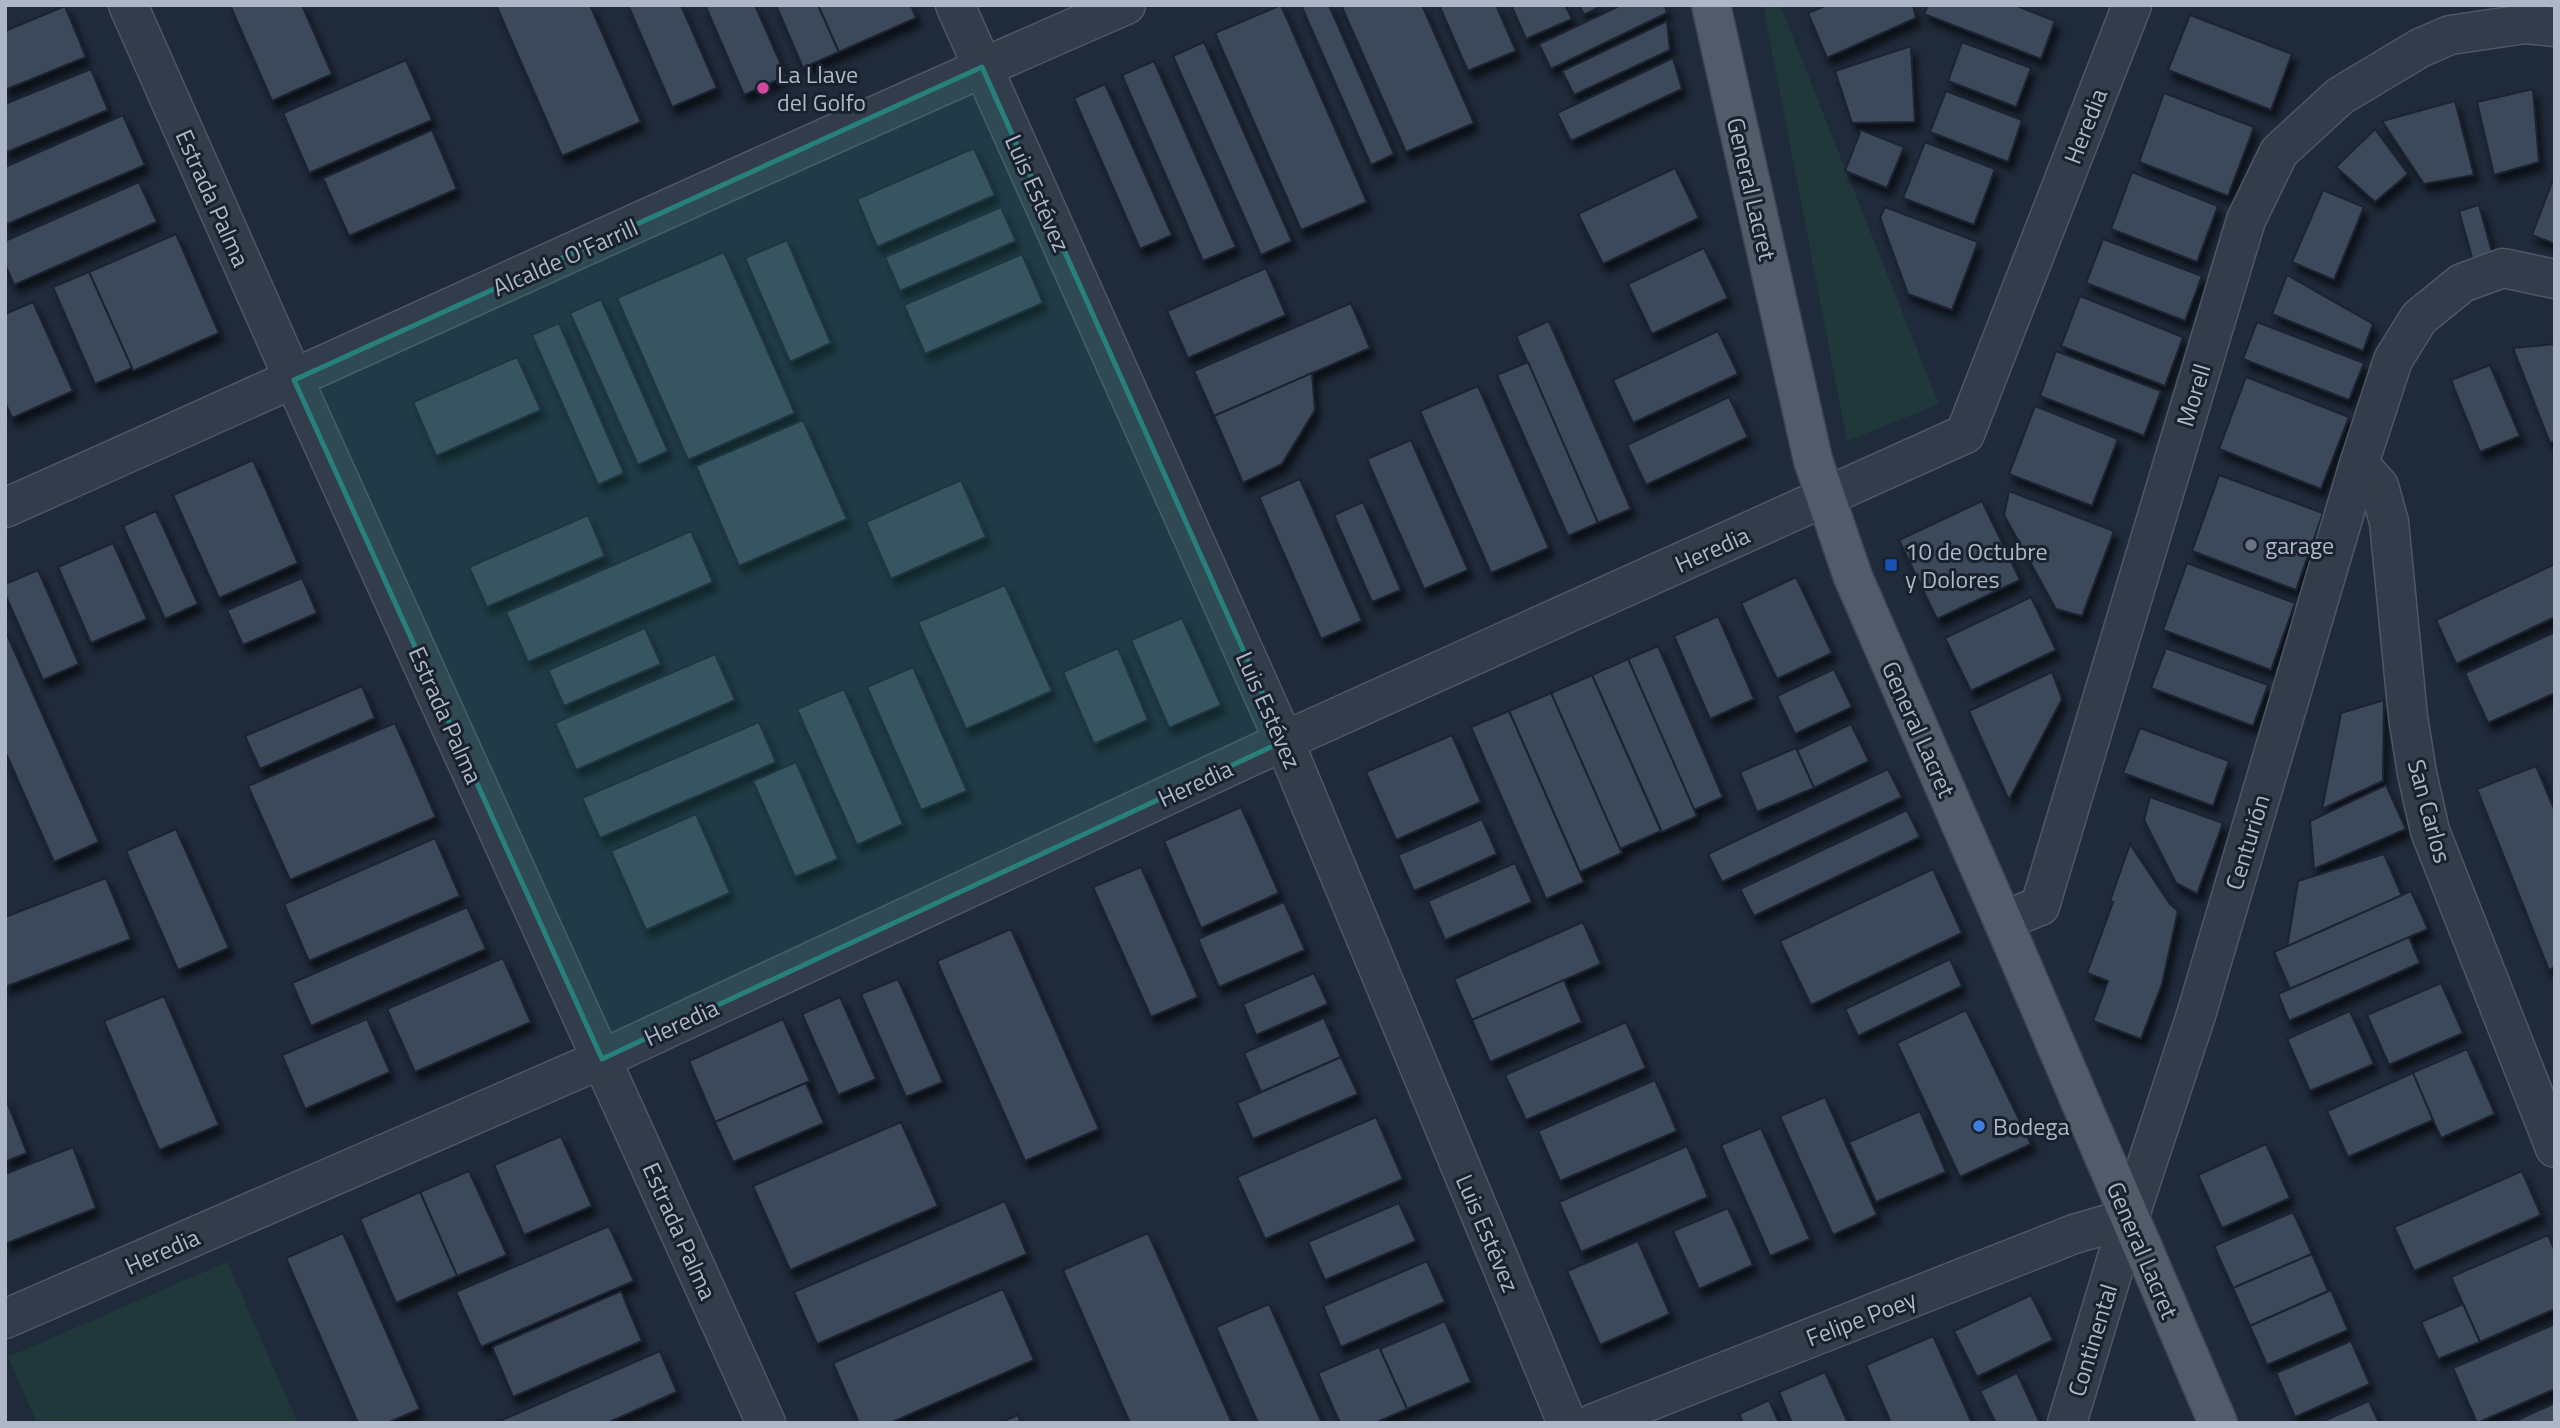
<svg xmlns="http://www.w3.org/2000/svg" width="2560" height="1428" viewBox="0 0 2560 1428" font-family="'Titillium Web',sans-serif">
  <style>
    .green { fill: #21383b }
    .building { fill: #3b485a; stroke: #1b2331; stroke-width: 2; filter: url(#shadow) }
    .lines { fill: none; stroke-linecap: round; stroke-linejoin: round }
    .minor-casing { stroke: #4e5765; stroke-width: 41 }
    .major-casing { stroke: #3c4554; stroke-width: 41 }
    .minor { stroke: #333c4a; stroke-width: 38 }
    .major { stroke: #515b6a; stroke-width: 38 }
    .marked { fill: #27807b; fill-opacity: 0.2; stroke: #27807b; stroke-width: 5; stroke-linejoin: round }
    .hotel-dot { fill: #d1479c; stroke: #19212f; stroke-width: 2.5 }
    .worship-dot { fill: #6b7280; stroke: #19212f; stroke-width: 2.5 }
    .transit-dot { fill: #1a4fb4; stroke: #19212f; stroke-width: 2.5 }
    .shop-dot { fill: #3f7fe0; stroke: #19212f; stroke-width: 2.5 }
    .labels { text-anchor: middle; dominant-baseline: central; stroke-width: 6; stroke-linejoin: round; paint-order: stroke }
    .poi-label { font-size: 24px; fill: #aeb7c7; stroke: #19212f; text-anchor: start }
    .street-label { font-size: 24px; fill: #aeb7c7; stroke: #19212f }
  </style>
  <defs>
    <filter id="shadow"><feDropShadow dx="4.5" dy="8" stdDeviation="3.5" flood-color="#0009"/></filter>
  </defs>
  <rect width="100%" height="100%" fill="#1f2a3a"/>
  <g class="green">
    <path d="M1763,5H1780L1939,404L1847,441Z"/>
    <path d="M227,1262L298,1423H37L8,1357Z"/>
  </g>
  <g class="building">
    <path d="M230,5H302L332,74L272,101Z"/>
    <path d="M496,5H590L641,122L562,156Z"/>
    <path d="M628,5H681L717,88L672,107Z"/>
    <path d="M705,5H755L786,76L744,95Z"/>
    <path d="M776,5H818L839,52L803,68Z"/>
    <path d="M818,5H911L916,18L839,52Z"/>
    <path d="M1281,5L1367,202L1301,230L1215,33Z"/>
    <path d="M1301,5H1329L1394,154L1371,165Z"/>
    <path d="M1341,5H1422L1474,123L1406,152Z"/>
    <path d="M1439,5H1496L1516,51L1468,71Z"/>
    <path d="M1511,5H1565L1572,19L1526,39Z"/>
    <path d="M1579,5H1603L1584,15Z"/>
    <path d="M1621,5H1665L1667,13L1551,69L1539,44Z"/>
    <path d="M1827,5H1913L1916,18L1827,58L1808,13Z"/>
    <path d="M1928,5H2015L2055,21L2041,59L1924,14Z"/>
    <path d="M65,6L86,57L5,90V31Z"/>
    <path d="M2190,15L2292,54L2271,110L2168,70Z"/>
    <path d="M1667,21L1670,50L1574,95L1562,71Z"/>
    <path d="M1204,42L1292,241L1261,255L1173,56Z"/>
    <path d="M1962,42L2031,68L2016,107L1948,81Z"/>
    <path d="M1911,46L1915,122L1852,123L1835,71Z"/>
    <path d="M1673,58L1682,89L1571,141L1557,113Z"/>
    <path d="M406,60L432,120L309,173L283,113Z"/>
    <path d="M1154,61L1236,247L1203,261L1122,75Z"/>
    <path d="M91,69L108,110L5,153V104Z"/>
    <path d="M1105,84L1172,235L1140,249L1074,98Z"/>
    <path d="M2533,89L2539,162L2494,175L2477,102Z"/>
    <path d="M1946,91L2022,120L2008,162L1930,132Z"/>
    <path d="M2164,93L2254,127L2228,196L2139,162Z"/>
    <path d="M2455,101L2474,175L2424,184L2382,121Z"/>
    <path d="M123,115L145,165L5,225V167Z"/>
    <path d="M2375,129L2408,174L2375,202L2336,167Z"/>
    <path d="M432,130L457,189L349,236L323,178Z"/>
    <path d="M1861,130L1904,147L1887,188L1845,171Z"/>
    <path d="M1925,142L1995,169L1974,225L1903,198Z"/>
    <path d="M974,148L995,195L877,247L857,199Z"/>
    <path d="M1675,168L1699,218L1603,264L1578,214Z"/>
    <path d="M2132,172L2218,206L2197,262L2111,229Z"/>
    <path d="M2554,177H2555V244L2532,235Z"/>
    <path d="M139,182L157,222L14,285L5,264V241Z"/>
    <path d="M2323,190L2364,207L2334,280L2292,262Z"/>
    <path d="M2479,205L2493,256L2473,261L2459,211Z"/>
    <path d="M1001,207L1016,241L900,291L885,257Z"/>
    <path d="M1885,207L1978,242L1952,310L1908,294L1880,217Z"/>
    <path d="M176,234L219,333L133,371L89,272Z"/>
    <path d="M2103,239L2202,276L2185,321L2086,283Z"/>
    <path d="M787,240L831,343L790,362L745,258Z"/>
    <path d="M1704,248L1728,298L1652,334L1628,284Z"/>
    <path d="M724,252L795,413L688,460L617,298Z"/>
    <path d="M1022,254L1043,303L925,354L904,305Z"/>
    <path d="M1266,268L1286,315L1188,358L1167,311Z"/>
    <path d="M89,272L132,368L95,384L53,287Z"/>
    <path d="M2287,275L2373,324L2363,351L2272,314Z"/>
    <path d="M2080,296L2183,337L2165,386L2061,346Z"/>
    <path d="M601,299L668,451L638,465L570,313Z"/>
    <path d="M33,302L73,391L12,418L5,402V314Z"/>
    <path d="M1351,303L1370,348L1214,416L1194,371Z"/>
    <path d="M1549,321L1631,509L1598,523L1516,336Z"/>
    <path d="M2257,322L2364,363L2349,400L2243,359Z"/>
    <path d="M559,323L624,473L598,485L532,335Z"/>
    <path d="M1718,331L1738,374L1633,423L1613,380Z"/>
    <path d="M2555,344V441L2550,443L2513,348Z"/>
    <path d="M2056,351L2161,391L2144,436L2040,396Z"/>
    <path d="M517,357L541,410L436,456L413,402Z"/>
    <path d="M1528,362L1598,523L1568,536L1497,375Z"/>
    <path d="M2490,365L2520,436L2480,452L2451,380Z"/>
    <path d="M1312,373L1315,410L1282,464L1243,483L1214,416Z"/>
    <path d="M2246,377L2349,417L2321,489L2219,449Z"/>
    <path d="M1478,386L1549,548L1491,573L1420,411Z"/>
    <path d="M1729,397L1748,437L1646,485L1627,445Z"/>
    <path d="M2035,406L2118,439L2092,506L2009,474Z"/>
    <path d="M803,420L847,519L739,566L696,466Z"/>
    <path d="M1411,440L1468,570L1424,589L1367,459Z"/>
    <path d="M253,460L298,563L219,598L173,495Z"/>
    <path d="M2219,475L2323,513L2296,590L2192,551Z"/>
    <path d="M1300,479L1362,621L1321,639L1259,497Z"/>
    <path d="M961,480L986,537L891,579L866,522Z"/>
    <path d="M2009,491L2114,531L2082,616L2056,609L2004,515Z"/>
    <path d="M1982,501L2020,580L1937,619L1899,540Z"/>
    <path d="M1363,502L1401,590L1372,602L1334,515Z"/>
    <path d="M156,511L198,604L165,619L123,526Z"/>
    <path d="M588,515L605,556L487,607L469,567Z"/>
    <path d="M691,531L713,582L528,662L506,612Z"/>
    <path d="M113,543L147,619L91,643L58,567Z"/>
    <path d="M2187,563L2295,603L2271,670L2163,630Z"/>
    <path d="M2555,564V617L2456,664L2436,620Z"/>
    <path d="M38,570L79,664L43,680L5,594V584Z"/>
    <path d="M1796,577L1832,653L1777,679L1741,603Z"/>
    <path d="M302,578L317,613L243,645L227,610Z"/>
    <path d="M1005,585L1052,691L966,729L918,622Z"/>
    <path d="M2031,597L2056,650L1971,691L1945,638Z"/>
    <path d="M1718,616L1754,699L1710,719L1674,636Z"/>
    <path d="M1182,618L1221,705L1169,728L1131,640Z"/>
    <path d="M645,628L661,664L564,706L548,670Z"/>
    <path d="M5,630L99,842L54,862L5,751Z"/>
    <path d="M2555,632V693L2488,723L2465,673Z"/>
    <path d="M1658,646L1723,797L1694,810L1628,659Z"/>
    <path d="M1118,648L1148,720L1094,744L1063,672Z"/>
    <path d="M2166,648L2268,685L2253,726L2151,688Z"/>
    <path d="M715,654L735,700L576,770L555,723Z"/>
    <path d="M1628,659L1697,816L1662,832L1592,675Z"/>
    <path d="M913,667L967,791L921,810L867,687Z"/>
    <path d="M1834,669L1852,707L1795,734L1777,696Z"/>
    <path d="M2052,672L2062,699L2009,800L1969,711Z"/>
    <path d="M1592,675L1661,831L1620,849L1551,693Z"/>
    <path d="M362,686L375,718L260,769L245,736Z"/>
    <path d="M844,689L903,824L857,845L797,709Z"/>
    <path d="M1551,693L1622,853L1580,872L1509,711Z"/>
    <path d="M2384,700L2383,781L2322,809L2341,713Z"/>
    <path d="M1509,711L1584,882L1546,899L1471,727Z"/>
    <path d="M759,722L776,762L600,838L582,798Z"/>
    <path d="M395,723L436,817L290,880L248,786Z"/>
    <path d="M1851,724L1869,761L1814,788L1797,750Z"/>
    <path d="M2140,728L2229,761L2213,806L2123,773Z"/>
    <path d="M1452,735L1481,802L1396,840L1366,772Z"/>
    <path d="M1796,748L1814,788L1757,812L1740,772Z"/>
    <path d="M796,762L838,859L795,877L753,781Z"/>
    <path d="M2536,766L2555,811V967L2549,970L2477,789Z"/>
    <path d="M1888,769L1902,797L1722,882L1708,854Z"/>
    <path d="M2386,785L2406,829L2314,869L2310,821Z"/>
    <path d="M2150,797L2223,823L2197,894L2176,883L2144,820Z"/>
    <path d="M1241,807L1279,893L1201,928L1164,841Z"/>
    <path d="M1907,810L1920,837L1754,916L1740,889Z"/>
    <path d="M696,814L730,893L646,930L611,851Z"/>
    <path d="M1482,819L1497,854L1414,891L1398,855Z"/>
    <path d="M176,829L229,948L178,970L126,851Z"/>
    <path d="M435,838L460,896L309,961L284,904Z"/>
    <path d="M2130,844L2170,904L2178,911L2162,984L2141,1039L2093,1021L2108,981L2087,973L2113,902L2110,901Z"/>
    <path d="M2384,854L2402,896L2287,947L2298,881Z"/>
    <path d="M1515,863L1532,902L1445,940L1428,901Z"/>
    <path d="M1141,867L1198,997L1151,1017L1093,887Z"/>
    <path d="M1933,869L1962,933L1811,1005L1780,941Z"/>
    <path d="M106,878L131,939L5,987V917Z"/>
    <path d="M2411,891L2428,929L2290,989L2274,952Z"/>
    <path d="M1284,902L1305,950L1219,987L1198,939Z"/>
    <path d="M467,907L486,949L311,1026L292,983Z"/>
    <path d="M1583,922L1601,964L1472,1020L1454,979Z"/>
    <path d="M1011,929L1099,1129L1025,1161L937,961Z"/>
    <path d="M2409,937L2420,963L2289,1021L2278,994Z"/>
    <path d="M503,958L531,1022L415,1072L387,1009Z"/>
    <path d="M1950,959L1962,986L1858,1036L1845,1009Z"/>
    <path d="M1314,973L1328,1004L1256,1035L1243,1004Z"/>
    <path d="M898,979L943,1082L906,1097L861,994Z"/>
    <path d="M1564,980L1582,1022L1490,1062L1472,1020Z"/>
    <path d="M2441,983L2463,1033L2389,1065L2367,1015Z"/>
    <path d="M164,996L219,1125L159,1150L104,1021Z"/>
    <path d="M840,997L876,1079L838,1095L802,1014Z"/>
    <path d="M1966,1010L2031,1144L1960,1177L1897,1043Z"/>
    <path d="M2350,1011L2374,1064L2310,1091L2287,1039Z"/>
    <path d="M1324,1018L1341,1057L1261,1092L1244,1053Z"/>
    <path d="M367,1019L390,1072L305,1109L282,1055Z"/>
    <path d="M783,1019L810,1081L715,1122L689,1061Z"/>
    <path d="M1626,1022L1646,1068L1526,1120L1505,1075Z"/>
    <path d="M2467,1049L2495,1114L2441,1138L2412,1073Z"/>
    <path d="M1341,1057L1358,1094L1253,1139L1237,1103Z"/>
    <path d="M2413,1073L2433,1120L2348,1157L2327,1111Z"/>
    <path d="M1655,1080L1677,1131L1560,1181L1538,1131Z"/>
    <path d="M806,1083L824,1123L733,1162L715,1122Z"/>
    <path d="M1825,1097L1877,1215L1833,1235L1780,1116Z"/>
    <path d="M6,1099L27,1153L5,1162V1099Z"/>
    <path d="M1920,1111L1946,1172L1876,1202L1849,1142Z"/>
    <path d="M1376,1117L1403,1179L1265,1239L1237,1177Z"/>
    <path d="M901,1122L938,1206L790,1270L753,1186Z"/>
    <path d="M1761,1128L1810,1239L1770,1256L1721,1145Z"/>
    <path d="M561,1136L592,1206L524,1235L494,1165Z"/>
    <path d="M2266,1144L2290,1198L2222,1228L2198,1175Z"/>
    <path d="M1687,1146L1708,1197L1581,1252L1559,1202Z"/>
    <path d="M73,1147L96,1208L5,1244V1174Z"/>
    <path d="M469,1171L507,1255L457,1276L420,1192Z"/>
    <path d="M2522,1171L2541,1215L2414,1271L2394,1227Z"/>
    <path d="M420,1192L457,1276L396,1303L360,1219Z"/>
    <path d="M1005,1201L1027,1254L817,1344L794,1292Z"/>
    <path d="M1399,1203L1416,1241L1325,1280L1308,1242Z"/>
    <path d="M1728,1208L1753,1265L1699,1289L1673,1231Z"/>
    <path d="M2293,1212L2312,1254L2233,1288L2214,1246Z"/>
    <path d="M609,1226L634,1281L481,1347L456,1292Z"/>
    <path d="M343,1233L420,1409L387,1423H358L286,1258Z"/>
    <path d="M1148,1233L1232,1423H1130L1063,1270Z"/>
    <path d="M2548,1235L2555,1251V1309L2480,1342L2451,1277Z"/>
    <path d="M1638,1241L1670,1314L1600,1345L1567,1271Z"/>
    <path d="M2312,1254L2328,1291L2250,1326L2233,1288Z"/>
    <path d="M1427,1261L1445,1302L1341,1347L1323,1306Z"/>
    <path d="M1003,1289L1034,1360L890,1423H859L833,1363Z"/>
    <path d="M2331,1290L2348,1330L2267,1365L2250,1326Z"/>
    <path d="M621,1291L642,1341L513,1397L492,1347Z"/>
    <path d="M2031,1295L2053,1340L1977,1377L1954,1331Z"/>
    <path d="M1269,1304L1322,1423H1258L1216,1327Z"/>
    <path d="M2463,1304L2480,1342L2438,1359L2421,1322Z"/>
    <path d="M1445,1321L1471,1382L1407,1409L1380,1349Z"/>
    <path d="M2555,1324V1389L2477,1423L2453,1368Z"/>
    <path d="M1933,1336L1972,1423H1891L1866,1365Z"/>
    <path d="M2351,1341L2370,1384L2295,1417L2276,1373Z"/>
    <path d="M1379,1347L1407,1409L1375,1423H1340L1318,1373Z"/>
    <path d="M660,1351L677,1392L607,1423H495Z"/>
    <path d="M1825,1372L1848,1423H1792L1779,1392Z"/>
    <path d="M2017,1373L2040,1423H1996L1980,1391Z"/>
    <path d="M1769,1400L1779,1423H1743L1739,1414Z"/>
    <path d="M2369,1401L2379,1423H2319Z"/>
    <path d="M2555,1403V1423H2511Z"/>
    <path d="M1018,1415L1021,1423H999Z"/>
  </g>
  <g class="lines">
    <g class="minor-casing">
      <g id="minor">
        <path d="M128,5L294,380L766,1423"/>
        <path d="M955,5L1284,741L1567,1423"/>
        <path d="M2359,464L2379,486L2389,522L2408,717L2417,773L2430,831L2555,1148"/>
        <path d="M5,508C379,342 750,168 1126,5"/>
        <path d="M2003,921L2040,906L2246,220L2279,152L2340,96L2420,48L2450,35L2525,24L2555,27"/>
        <path d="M5,1319L602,1059L1284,741L1965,434L2132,5"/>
        <path d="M1594,1423L2074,1234L2129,1218"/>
        <path d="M2067,1423L2129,1218L2196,1015L2359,464L2393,360L2419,318L2462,283L2503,268L2555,279"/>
      </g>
    </g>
    <g class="major-casing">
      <path id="major" d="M1711,5L1813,460L1853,577L2003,921L2218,1423"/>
    </g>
    <use href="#minor" class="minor"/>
    <use href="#major" class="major"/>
  </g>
  <path class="marked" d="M982,67L1284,741L602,1059L294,380Z"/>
  <circle class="hotel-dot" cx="763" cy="88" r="7"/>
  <circle class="worship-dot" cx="2251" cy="545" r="7"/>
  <rect class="transit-dot" x="1884" y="558" width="14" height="14" rx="3.5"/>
  <circle class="shop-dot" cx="1979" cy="1126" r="7"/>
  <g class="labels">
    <g class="poi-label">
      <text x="777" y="74">La Llave<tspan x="777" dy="28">del Golfo</tspan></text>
      <text x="2265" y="545">garage</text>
      <text x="1905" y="551">10 de Octubre<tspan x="1905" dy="28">y Dolores</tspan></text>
      <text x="1993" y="1126">Bodega</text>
    </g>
    <g class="street-label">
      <text transform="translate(2085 126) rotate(-69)">Heredia</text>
      <text transform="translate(1752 189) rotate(77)">General Lacret</text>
      <text transform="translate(1038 193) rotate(66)">Luis Estévez</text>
      <text transform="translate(213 198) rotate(66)">Estrada Palma</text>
      <text transform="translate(565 257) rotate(-24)">Alcalde O'Farrill</text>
      <text transform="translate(2193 395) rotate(-73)">Morell</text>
      <text transform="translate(1712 549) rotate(-24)">Heredia</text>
      <text transform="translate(1269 710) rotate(66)">Luis Estévez</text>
      <text transform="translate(446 715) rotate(66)">Estrada Palma</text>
      <text transform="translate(1919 729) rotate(66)">General Lacret</text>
      <text transform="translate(1195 783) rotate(-25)">Heredia</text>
      <text transform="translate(2430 811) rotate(75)">San Carlos</text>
      <text transform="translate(2247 842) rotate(-73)">Centurión</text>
      <text transform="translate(681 1022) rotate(-25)">Heredia</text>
      <text transform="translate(680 1231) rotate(66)">Estrada Palma</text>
      <text transform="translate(1488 1233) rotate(67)">Luis Estévez</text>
      <text transform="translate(2143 1250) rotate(67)">General Lacret</text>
      <text transform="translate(162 1251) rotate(-24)">Heredia</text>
      <text transform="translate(1861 1318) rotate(-21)">Felipe Poey</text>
      <text transform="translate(2092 1340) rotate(-73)">Continental</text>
    </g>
  </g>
  <rect width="2560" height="1428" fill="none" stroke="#aeb7c7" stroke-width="14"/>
</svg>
